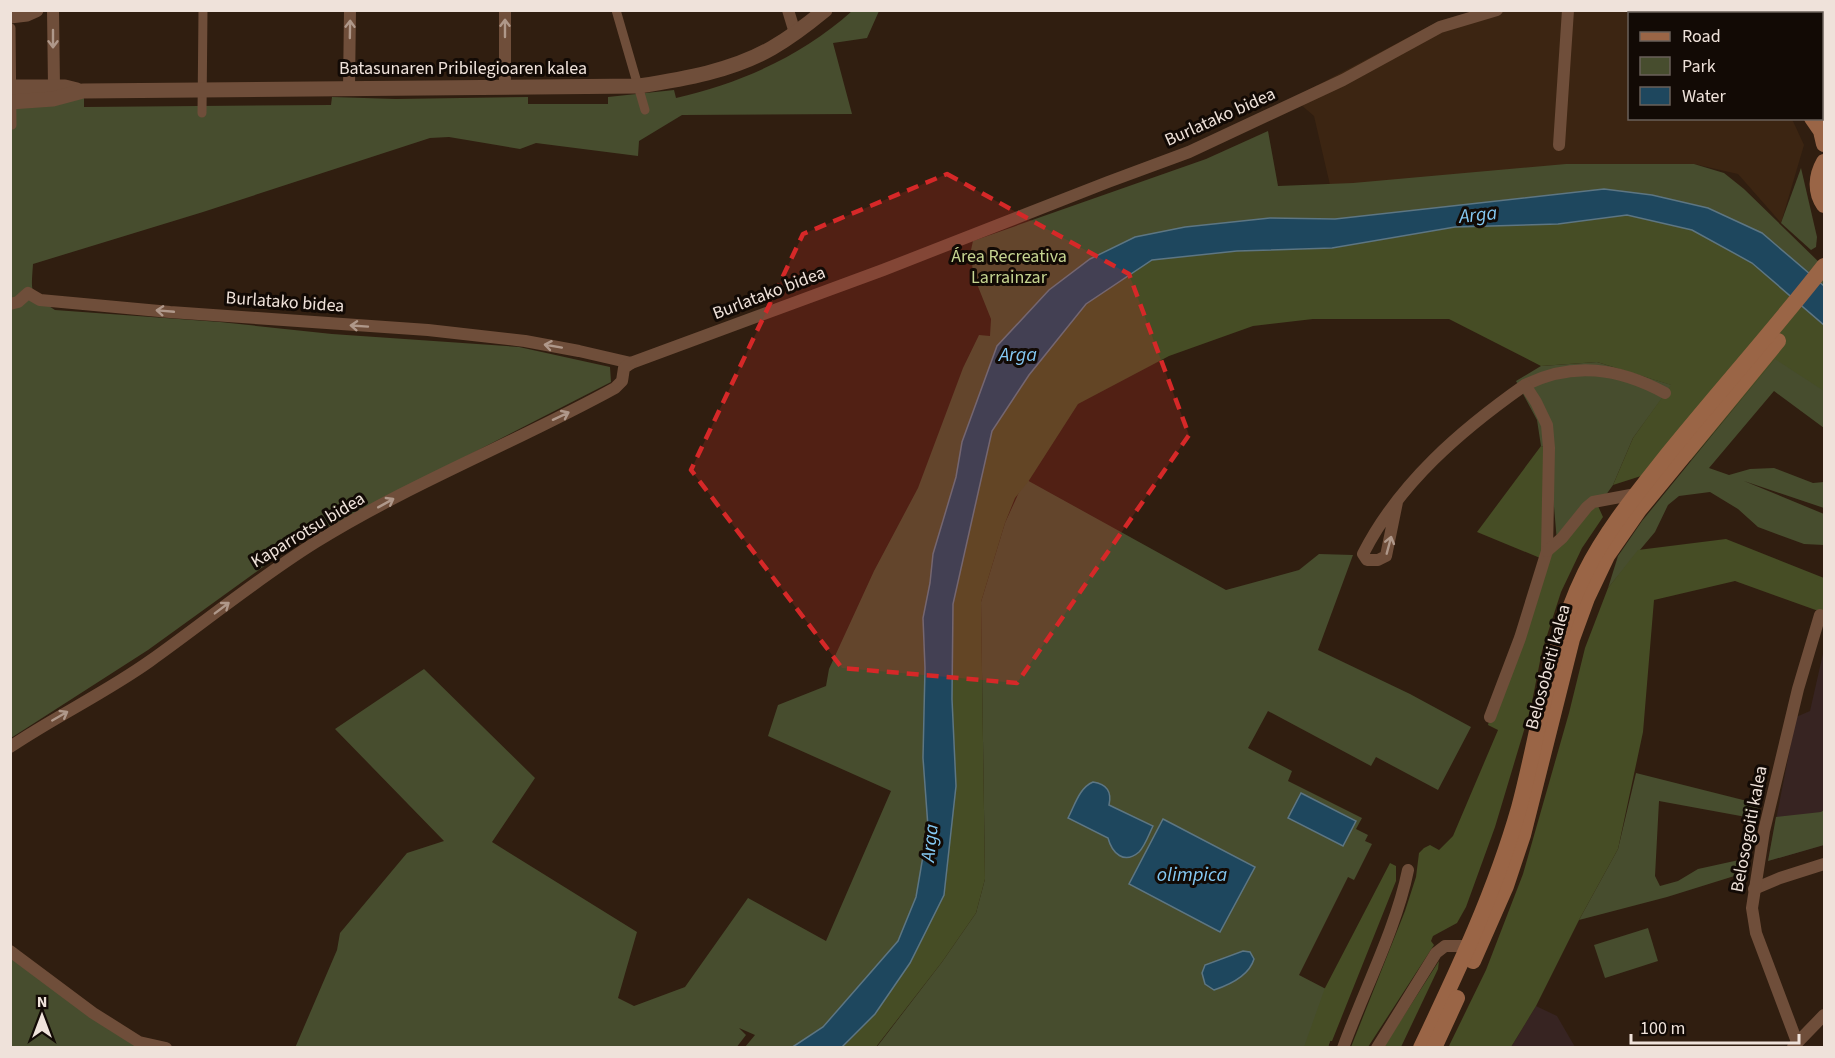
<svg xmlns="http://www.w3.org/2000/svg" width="1835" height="1058" viewBox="0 0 1835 1058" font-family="'Source Sans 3',sans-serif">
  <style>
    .built { fill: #3c2512 }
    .medical { fill: #372422 }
    .green { fill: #474d2e }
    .forest { fill: #464d25 }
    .water { fill: #1e475e; stroke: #5d7683; stroke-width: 1.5 }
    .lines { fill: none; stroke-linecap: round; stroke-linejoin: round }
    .pedestrian { stroke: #6f4e3a; stroke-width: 9 }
    .minor { stroke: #6f4e3a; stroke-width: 12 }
    .tertiary { stroke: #6f4e3a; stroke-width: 15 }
    .secondary { stroke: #9a6546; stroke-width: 16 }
    .oneway { stroke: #af988a }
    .marked { fill: #d62828; fill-opacity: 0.2; stroke: #d62828; stroke-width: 4.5; stroke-dasharray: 12 8; stroke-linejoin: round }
    .labels { text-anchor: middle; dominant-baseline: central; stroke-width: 6; stroke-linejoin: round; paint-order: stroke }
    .street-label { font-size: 18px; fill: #efe2da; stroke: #120a05 }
    .park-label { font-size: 18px; fill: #c6d591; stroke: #120a05 }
    .water-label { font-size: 20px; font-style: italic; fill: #85c9f3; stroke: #120a05 }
  </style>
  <rect width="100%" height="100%" fill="#301e10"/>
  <path class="built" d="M1475,11H1717L1719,13L1630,14V118L1792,119L1804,145L1781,223L1738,174L1694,164L1330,185L1314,116L1293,98L1439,21Z"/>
  <g class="medical">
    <path d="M1824,649V845L1768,861L1796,717L1810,711Z"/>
    <path d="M1536,1006L1557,1016L1575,1047H1511Z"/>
  </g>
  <g class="green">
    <path d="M852,11H879L867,38L833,43L852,114L682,115L639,141L638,156L536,143L520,149L449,137L430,138L203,212L33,264C31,295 29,293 55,310L220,322L332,334L519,347L610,367L611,382L295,544L148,650L11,738L10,107L84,98V107L331,105L332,97L396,99L528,97V104H608V97L674,90L676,98C741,83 802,56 852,11Z"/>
    <path d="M1268,131L1278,186L1353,183L1566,164H1694L1724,173L1744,189L1824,267V286L1762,233L1708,208L1652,195L1604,189L1335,219L1270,218L997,346L962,442L956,477L933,554L930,583L923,618L925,668L923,758L928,827L916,897L898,941L823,1027L791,1048L745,1047L755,1035L739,1028L746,1035L736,1048H295L337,950L340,933L407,853L444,841L335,729L424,669L535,778L492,842L637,932L618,998L634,1006L685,987L748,898L826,941L891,791L768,736L778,705L826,686L829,669L874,571L918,488L963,368L979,335L990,336L991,319L973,274L971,250L973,241L1206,159Z"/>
    <path d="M1801,168L1817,237L1816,247L1811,250L1781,223Z"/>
    <path d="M1775,358L1824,387V428L1774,391L1709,468L1729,475L1750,469L1774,468L1813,483L1824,482V508L1744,481L1824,514V545L1804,544L1758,527L1738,509L1710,492L1679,496L1668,505L1655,532L1608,588L1618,556L1642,521Z"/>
    <path d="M1597,362L1672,385L1633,438L1613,485L1598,506L1557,542L1549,448L1541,446L1537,420L1516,381L1541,366Z"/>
    <path d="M1025,479L1226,590L1299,570L1319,554L1353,555L1318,650L1410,694L1471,727L1438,790L1376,757L1371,766L1268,711L1248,748L1292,771L1288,781L1362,818L1356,829L1368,835L1365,841L1372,844L1354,880L1348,877L1299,975L1324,988L1347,996L1328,1047L876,1048L942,962L976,913L985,879L981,602L1005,523Z"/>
    <path d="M1636,773L1759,804L1757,819L1659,801L1655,876L1660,886L1678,881L1698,869L1748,858L1744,873L1667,897L1579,920L1618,849Z"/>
    <path d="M1824,810V845L1768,861L1776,817L1821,812Z"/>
    <path d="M1648,928L1658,961L1605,978L1594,945Z"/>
    <path d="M10,949L139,1042L136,1047H11Z"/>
  </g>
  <g class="forest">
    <path d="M1627,215L1692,230L1752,263L1824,325V391L1775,359L1691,460L1613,485L1633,438L1671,385L1597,362L1541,366L1449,319H1313L1253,326L1169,356L1078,404L1028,482L1015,498L1005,523L981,602L985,879L976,913L942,962L876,1047L842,1048L875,1014L910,963L944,895L956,786L952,699L953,604L992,431L1029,375L1086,304L1152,260L1237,251L1332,248L1455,227L1558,224Z"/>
    <path d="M1541,446L1549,448L1547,550L1594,508L1598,506L1603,517L1582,548L1561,592L1542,651L1531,707L1495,827L1466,907L1457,923L1433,936L1431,941L1434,945L1368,1047H1351L1405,911L1416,877L1419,853L1424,848L1430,845L1439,850L1453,836L1498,730L1488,725L1490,717L1545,560L1477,532Z"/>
    <path d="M1726,539L1824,578V613L1735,581L1654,600L1643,732L1618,849L1579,920L1536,1006L1511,1047L1448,1048L1486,970L1523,874L1569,713L1585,648L1608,588L1638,550Z"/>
    <path d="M1390,863L1396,866V881L1332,1041H1330L1328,1047H1304L1325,988Z"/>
    <path d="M1439,961L1438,969L1401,1047L1383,1048Z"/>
  </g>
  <g class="water">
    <path d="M1604,189L1652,195L1708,208L1762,233L1824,286V325L1752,263L1692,230L1627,215L1558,224L1455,227L1332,248L1237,251L1152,260L1086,304L1029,375L992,431L953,604L952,699L956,786L944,895L910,963L875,1014L842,1047L791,1048L823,1027L898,941L916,897L928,827L923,758L925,668L923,618L930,583L933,554L956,477L962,442L997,346L1049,290L1090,259L1135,237L1185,227L1270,218L1335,219Z"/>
    <path d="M1093,782C1107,784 1112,792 1109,805L1153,826C1149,834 1145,846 1139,852C1124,865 1112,853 1108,838L1068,818C1075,805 1079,788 1093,782Z"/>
    <path d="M1301,793L1356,821L1343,846L1288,818Z"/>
    <path d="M1163,819L1255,867L1220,932L1129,884Z"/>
    <path d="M1243,951L1250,952L1254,959C1249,976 1229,985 1214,990L1205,984L1202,973L1205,965Z"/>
  </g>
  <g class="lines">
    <g class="pedestrian">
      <path d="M616,10L645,110"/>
      <path d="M11,28L12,125"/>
      <path d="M202,113L203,10"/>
    </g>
    <g class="minor">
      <path d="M53,10L54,87"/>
      <path d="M788,10L795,33"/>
      <path d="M349,88L350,10"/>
      <path d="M505,88V10"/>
      <path d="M1559,145L1568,10"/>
      <path d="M10,304L18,302L28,293L40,300L170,312L428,330L525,341L579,351L631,363L883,270L1108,182L1189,152L1343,80L1440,27L1497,10"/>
      <path d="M1525,385C1573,361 1619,368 1665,393"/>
      <path d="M1397,502L1386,556L1378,560H1367L1363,554C1399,483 1461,430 1525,385L1536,402L1547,425L1549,448L1547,551L1520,638L1490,717"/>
      <path d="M1547,551L1562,538L1587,507L1593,502L1636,494"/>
      <path d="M10,747C56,716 105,693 150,661C205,622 258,578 316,542C411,483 517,442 615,388L622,381L624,368L631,363"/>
      <path d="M1754,889L1780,878L1824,864"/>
      <path d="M10,951L93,1013L139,1042L166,1048"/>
      <path d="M1797,1042L1756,933L1752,908L1764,831L1798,689L1820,615"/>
      <path d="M1793,1047L1824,1015"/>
      <path d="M1343,1048C1364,990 1396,929 1408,870"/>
      <path d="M1377,1048L1436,953L1445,946H1468"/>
    </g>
    <g class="tertiary">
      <path d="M10,16L27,14L36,10"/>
      <path d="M10,87H65L77,90"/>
      <path d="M10,102L53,99L83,91L639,86C684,79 732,71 772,48C791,37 808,24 825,10"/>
    </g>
    <g class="secondary">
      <path d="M1737,10L1739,14"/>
      <path d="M1764,10L1766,14"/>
      <path d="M1822,89L1824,92"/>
      <path d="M1812,118L1821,131L1824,144"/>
      <path d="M1824,162C1816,176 1815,192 1824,205"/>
      <path d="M1473,961L1506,886L1523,835L1572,639L1587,598L1607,556L1639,510L1778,341"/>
      <path d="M1421,1048C1458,970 1495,892 1519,808C1540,730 1549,646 1585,573C1607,529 1638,492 1668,454C1719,391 1774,330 1824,266"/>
      <path d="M1434,1048L1457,998"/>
    </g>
  </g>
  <defs><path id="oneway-shaft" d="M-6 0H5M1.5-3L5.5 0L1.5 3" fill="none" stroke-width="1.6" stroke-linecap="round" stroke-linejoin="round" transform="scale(1.5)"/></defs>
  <g class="oneway">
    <use href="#oneway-shaft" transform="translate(505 28) rotate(-90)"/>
    <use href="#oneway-shaft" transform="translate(350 29) rotate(-89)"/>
    <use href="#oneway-shaft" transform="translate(53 39) rotate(90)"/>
    <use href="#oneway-shaft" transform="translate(165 311) rotate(-175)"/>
    <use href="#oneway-shaft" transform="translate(359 326) rotate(-176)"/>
    <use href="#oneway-shaft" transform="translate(553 346) rotate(-170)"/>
    <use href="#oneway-shaft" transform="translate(561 416) rotate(-25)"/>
    <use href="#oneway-shaft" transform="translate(386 503) rotate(-29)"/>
    <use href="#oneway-shaft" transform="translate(1389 545) rotate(-75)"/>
    <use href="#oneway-shaft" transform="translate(222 608) rotate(-37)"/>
    <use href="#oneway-shaft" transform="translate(60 716) rotate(-30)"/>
  </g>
  <path class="marked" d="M947,174L1129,274L1189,435L1017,683L842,668L691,470L803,234Z"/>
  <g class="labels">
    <g class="street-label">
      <text x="463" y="68">Batasunaren Pribilegioaren kalea</text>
      <text transform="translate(1220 117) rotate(-24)">Burlatako bidea</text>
      <text transform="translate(769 293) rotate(-21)">Burlatako bidea</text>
      <text transform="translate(285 302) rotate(4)">Burlatako bidea</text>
      <text transform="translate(308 530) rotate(-31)">Kaparrotsu bidea</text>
      <text transform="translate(1548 667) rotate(-75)">Belosobeiti kalea</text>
      <text transform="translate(1749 829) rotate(-79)">Belosogoiti kalea</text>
    </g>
    <g class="park-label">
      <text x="1009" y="256">Área Recreativa<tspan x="1009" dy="21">Larrainzar</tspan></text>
    </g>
    <g class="water-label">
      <text transform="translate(1478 215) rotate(-6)">Arga</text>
      <text x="1018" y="355">Arga</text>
      <text transform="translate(930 843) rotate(-84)">Arga</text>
      <text x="1192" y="875">olimpica</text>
    </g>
  </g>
  <rect width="1835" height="1058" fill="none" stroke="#efe2da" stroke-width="24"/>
  <rect x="1628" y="12" width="195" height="108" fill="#120a05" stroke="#6a605a" stroke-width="1.5"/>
  <rect x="1640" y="32" width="30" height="9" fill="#9a6546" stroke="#6a605a" stroke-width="1.5"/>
  <text x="1682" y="42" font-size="18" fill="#efe2da">Road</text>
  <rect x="1640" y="57" width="30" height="18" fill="#474d2e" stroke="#6a605a" stroke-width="1.5"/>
  <text x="1682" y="72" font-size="18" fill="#efe2da">Park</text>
  <rect x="1640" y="87" width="30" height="18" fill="#1e475e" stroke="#6a605a" stroke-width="1.5"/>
  <text x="1682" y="102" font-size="18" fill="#efe2da">Water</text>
  <g transform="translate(42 1016)" stroke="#120a05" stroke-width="4.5" paint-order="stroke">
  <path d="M0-4.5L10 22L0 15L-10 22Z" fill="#efe2da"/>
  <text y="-9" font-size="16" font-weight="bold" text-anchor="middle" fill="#efe2da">N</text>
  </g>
  <path d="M1631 1034v9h168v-9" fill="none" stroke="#efe2da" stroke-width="3"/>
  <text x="1640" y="1034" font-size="18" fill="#efe2da" stroke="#120a05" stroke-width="4.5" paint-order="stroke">100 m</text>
</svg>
